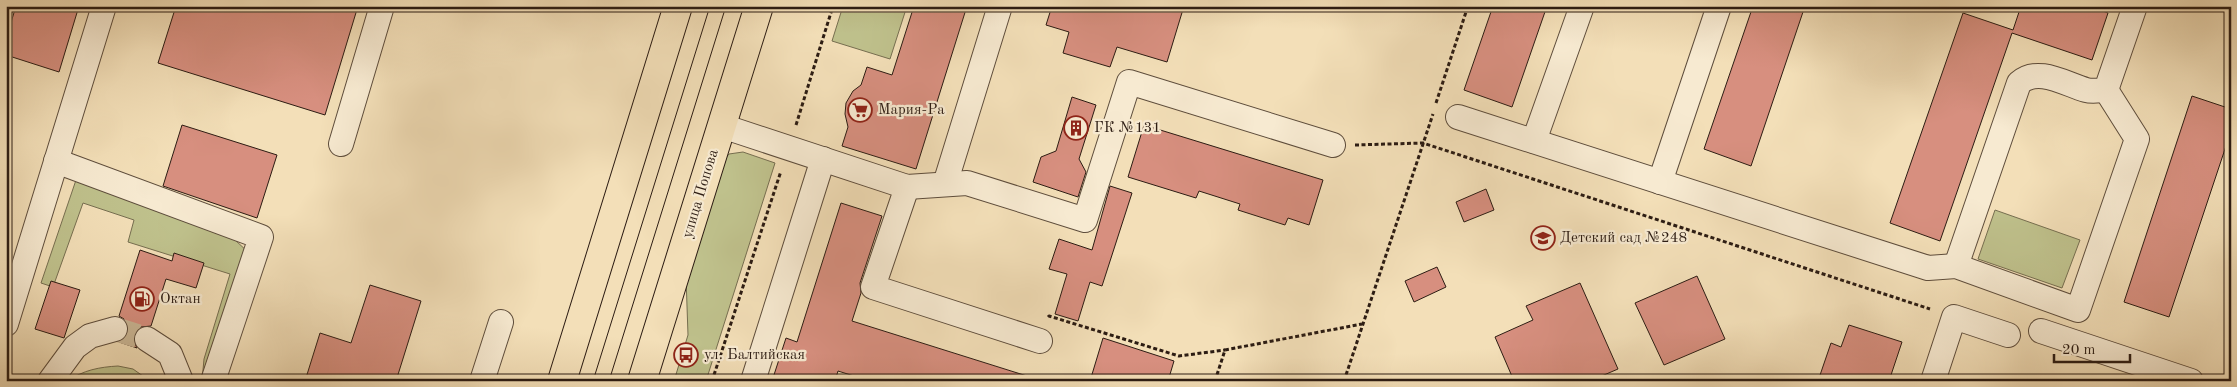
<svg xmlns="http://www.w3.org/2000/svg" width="2237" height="387" viewBox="0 0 2237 387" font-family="'Old Standard TT',serif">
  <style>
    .green { fill: #bfc18c; stroke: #766e50 }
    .building { fill: #d78f7f; stroke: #2c1c13 }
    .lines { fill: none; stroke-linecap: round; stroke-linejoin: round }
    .minor-tunnel { stroke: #cbb897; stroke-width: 24; stroke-dasharray: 24 12; stroke-linecap: butt }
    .minor-casing { stroke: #5e4d3c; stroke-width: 26 }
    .major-casing { stroke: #2c1c13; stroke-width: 30 }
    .path { stroke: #2c1c13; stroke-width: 3; stroke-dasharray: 4 2.5; stroke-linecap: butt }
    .minor { stroke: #f7ead1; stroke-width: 24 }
    .major { stroke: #f3dfb8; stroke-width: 28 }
    .tram { stroke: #2c1c13; stroke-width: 1 }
    .labels { text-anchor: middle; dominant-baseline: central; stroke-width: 4.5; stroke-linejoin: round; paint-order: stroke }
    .poi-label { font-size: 15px; fill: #2c1c13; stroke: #f7ead1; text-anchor: start }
    .street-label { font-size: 15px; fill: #2c1c13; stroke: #f7ead1 }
  </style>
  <rect width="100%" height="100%" fill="#f3dfb8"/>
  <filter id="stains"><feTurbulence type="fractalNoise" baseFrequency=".004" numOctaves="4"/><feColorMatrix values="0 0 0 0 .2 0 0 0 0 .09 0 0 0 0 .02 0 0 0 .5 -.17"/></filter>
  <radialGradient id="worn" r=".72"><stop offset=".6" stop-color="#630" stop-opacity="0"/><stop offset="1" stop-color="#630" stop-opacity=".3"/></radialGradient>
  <g class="green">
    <path d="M843,6H907L890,59L832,41Z"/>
    <path d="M743,152L775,163L706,381H674L688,335L686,277L719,166L729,154Z"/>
    <path d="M76,180L234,239L249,253L202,381L204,359L230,274L128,242L134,220L83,203L53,287L41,283Z"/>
    <path d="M1995,210L2080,240L2062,288L1978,259Z"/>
    <path d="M118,366L133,369L150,381H68C83,370 100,367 118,366Z"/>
  </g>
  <g class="building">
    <path d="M16,6H79L59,72L6,55V39Z"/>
    <path d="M176,6H358L325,115L158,63Z"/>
    <path d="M914,6H967L916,169L842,146L848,127L845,114L846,103L853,91L861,85L867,67L892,75Z"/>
    <path d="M1052,6H1184L1167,62L1117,47L1110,67L1063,53L1069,32L1046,25Z"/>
    <path d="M1493,6H1547L1512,107L1464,90Z"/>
    <path d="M1753,6H1805L1751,166L1704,149Z"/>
    <path d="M2021,6H2090L2108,13L2092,60L2012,33L1940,241L1890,223L1963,13L2013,30Z"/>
    <path d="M2192,96L2231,109V131L2169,317L2124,302Z"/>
    <path d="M1072,97L1096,105L1079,159L1086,172L1078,197L1033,182L1041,157L1056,151Z"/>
    <path d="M182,125L277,155L257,218L163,186Z"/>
    <path d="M1144,125L1323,180L1309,225L1288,218L1285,225L1238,210L1240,204L1199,191L1196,198L1128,177Z"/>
    <path d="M1110,186L1132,193L1102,286L1090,282L1078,321L1055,314L1067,274L1049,269L1059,239L1092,250Z"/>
    <path d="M1486,189L1494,210L1464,222L1456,202Z"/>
    <path d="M841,203L882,216L860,283L861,293L852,321L1027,376L1026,381H870L838,371L835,381H772L786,338L797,342Z"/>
    <path d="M140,250L172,261L174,253L204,263L196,288L166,279L151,326L141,327L135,332L133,339L137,348L119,342L125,338L128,332V325L124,319L119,316Z"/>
    <path d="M1437,267L1446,287L1414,302L1405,281Z"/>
    <path d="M1697,276L1725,339L1664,365L1635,303Z"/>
    <path d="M51,281L80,290L64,338L35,329Z"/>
    <path d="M1580,283L1618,369L1590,381H1514L1495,337L1533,320L1526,306Z"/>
    <path d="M370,285L421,301L396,381H305L320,333L351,343Z"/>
    <path d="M1849,325L1902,342L1889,381H1818L1831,343L1841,347Z"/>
    <path d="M1103,338L1174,361L1168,381H1090Z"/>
  </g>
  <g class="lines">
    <path class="minor-tunnel" d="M115,329L147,339"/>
    <g class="minor-casing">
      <g id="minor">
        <path d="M1458,117L1928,268L1956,266L2078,310L2137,139L2106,90"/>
        <path d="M722,126L907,187L967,183L1085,220L1129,82L1333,145"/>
        <path d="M1534,141L1582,6"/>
        <path d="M341,144L382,6"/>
        <path d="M56,161L261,237L213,381"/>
        <path d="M1660,182L1719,6"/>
        <path d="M945,184L1000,6"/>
        <path d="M907,187L873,287L1040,341"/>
        <path d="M1956,266L2019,83C2038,66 2065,84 2086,90C2093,92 2100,90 2106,90L2135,6"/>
        <path d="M6,324L104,6"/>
        <path d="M2041,331L2191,381"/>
        <path d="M147,339L170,354L181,381"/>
        <path d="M50,381L75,347L90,336L115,329"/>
        <path d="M482,381L501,322"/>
        <path d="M753,381L823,159"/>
        <path d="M1933,381L1954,317L2008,335"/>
      </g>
    </g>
    <g class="major-casing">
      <g id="major">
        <path d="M562,381L678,6"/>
        <path d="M642,381L759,6"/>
      </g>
    </g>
    <g class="path">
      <path d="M1436,103L1468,6"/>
      <path d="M796,125L833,6"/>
      <path d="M1355,145L1423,143L1930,309"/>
      <path d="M1048,317L1049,316L1179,356L1225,350"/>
      <path d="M712,381L781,171"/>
      <path d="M1215,381L1225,350L1362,324"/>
      <path d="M1344,381L1433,114"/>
    </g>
    <use href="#minor" class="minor"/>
    <use href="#major" class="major"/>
    <g class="tram">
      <path d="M593,381L710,6"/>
      <path d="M609,381L726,6"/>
    </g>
  </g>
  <defs>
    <g id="supermarket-ring" transform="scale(1.25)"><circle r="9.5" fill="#f7ead1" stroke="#8f2418" stroke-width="1.5"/><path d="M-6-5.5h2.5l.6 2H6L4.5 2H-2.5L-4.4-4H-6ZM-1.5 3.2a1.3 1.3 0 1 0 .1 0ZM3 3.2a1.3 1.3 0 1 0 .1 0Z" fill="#8f2418"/></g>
    <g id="building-ring" transform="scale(1.25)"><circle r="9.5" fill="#f7ead1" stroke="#8f2418" stroke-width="1.5"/><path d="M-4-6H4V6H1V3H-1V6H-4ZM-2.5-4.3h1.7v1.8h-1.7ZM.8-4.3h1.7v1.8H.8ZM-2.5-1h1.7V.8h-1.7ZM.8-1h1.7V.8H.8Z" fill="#8f2418"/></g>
    <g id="school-ring" transform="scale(1.25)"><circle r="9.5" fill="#f7ead1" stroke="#8f2418" stroke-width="1.5"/><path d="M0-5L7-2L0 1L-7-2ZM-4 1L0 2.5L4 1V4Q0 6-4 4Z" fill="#8f2418"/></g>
    <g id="fuel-ring" transform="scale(1.25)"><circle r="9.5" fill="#f7ead1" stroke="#8f2418" stroke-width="1.5"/><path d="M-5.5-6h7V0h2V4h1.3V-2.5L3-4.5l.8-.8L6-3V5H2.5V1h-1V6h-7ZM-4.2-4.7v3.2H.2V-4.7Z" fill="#8f2418"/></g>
    <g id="bus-ring" transform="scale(1.25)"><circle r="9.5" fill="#f7ead1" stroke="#8f2418" stroke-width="1.5"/><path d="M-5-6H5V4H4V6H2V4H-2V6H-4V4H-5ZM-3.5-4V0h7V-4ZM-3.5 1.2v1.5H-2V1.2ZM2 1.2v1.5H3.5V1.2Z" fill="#8f2418"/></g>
  </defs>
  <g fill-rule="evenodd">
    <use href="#supermarket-ring" x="860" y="110"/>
    <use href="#building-ring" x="1076" y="128"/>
    <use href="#school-ring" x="1543" y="238"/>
    <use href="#fuel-ring" x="142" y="299"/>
    <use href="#bus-ring" x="686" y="355"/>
  </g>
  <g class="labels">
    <g class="poi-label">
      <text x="878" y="110">Мария-Ра</text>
      <text x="1094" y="128">ГК №131</text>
      <text x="1560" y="238">Детский сад №248</text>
      <text x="160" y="299">Октан</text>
      <text x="704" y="355">ул. Балтийская</text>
    </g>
    <g class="street-label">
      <text transform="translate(701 194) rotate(-73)">улица Попова</text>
    </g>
  </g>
  <rect width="2237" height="387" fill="none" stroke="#f3dfb8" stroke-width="25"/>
  <rect x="8" y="8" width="2222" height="372" fill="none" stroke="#2c1c13" stroke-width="2.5"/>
  <rect x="12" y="12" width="2212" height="362" fill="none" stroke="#2c1c13"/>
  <path d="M2054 354v8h76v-8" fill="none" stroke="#2c1c13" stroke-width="2.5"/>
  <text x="2062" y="354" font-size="15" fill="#2c1c13" stroke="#f7ead1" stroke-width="4" paint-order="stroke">20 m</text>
  <rect width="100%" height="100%" filter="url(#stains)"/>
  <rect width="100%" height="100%" fill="url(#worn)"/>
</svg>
